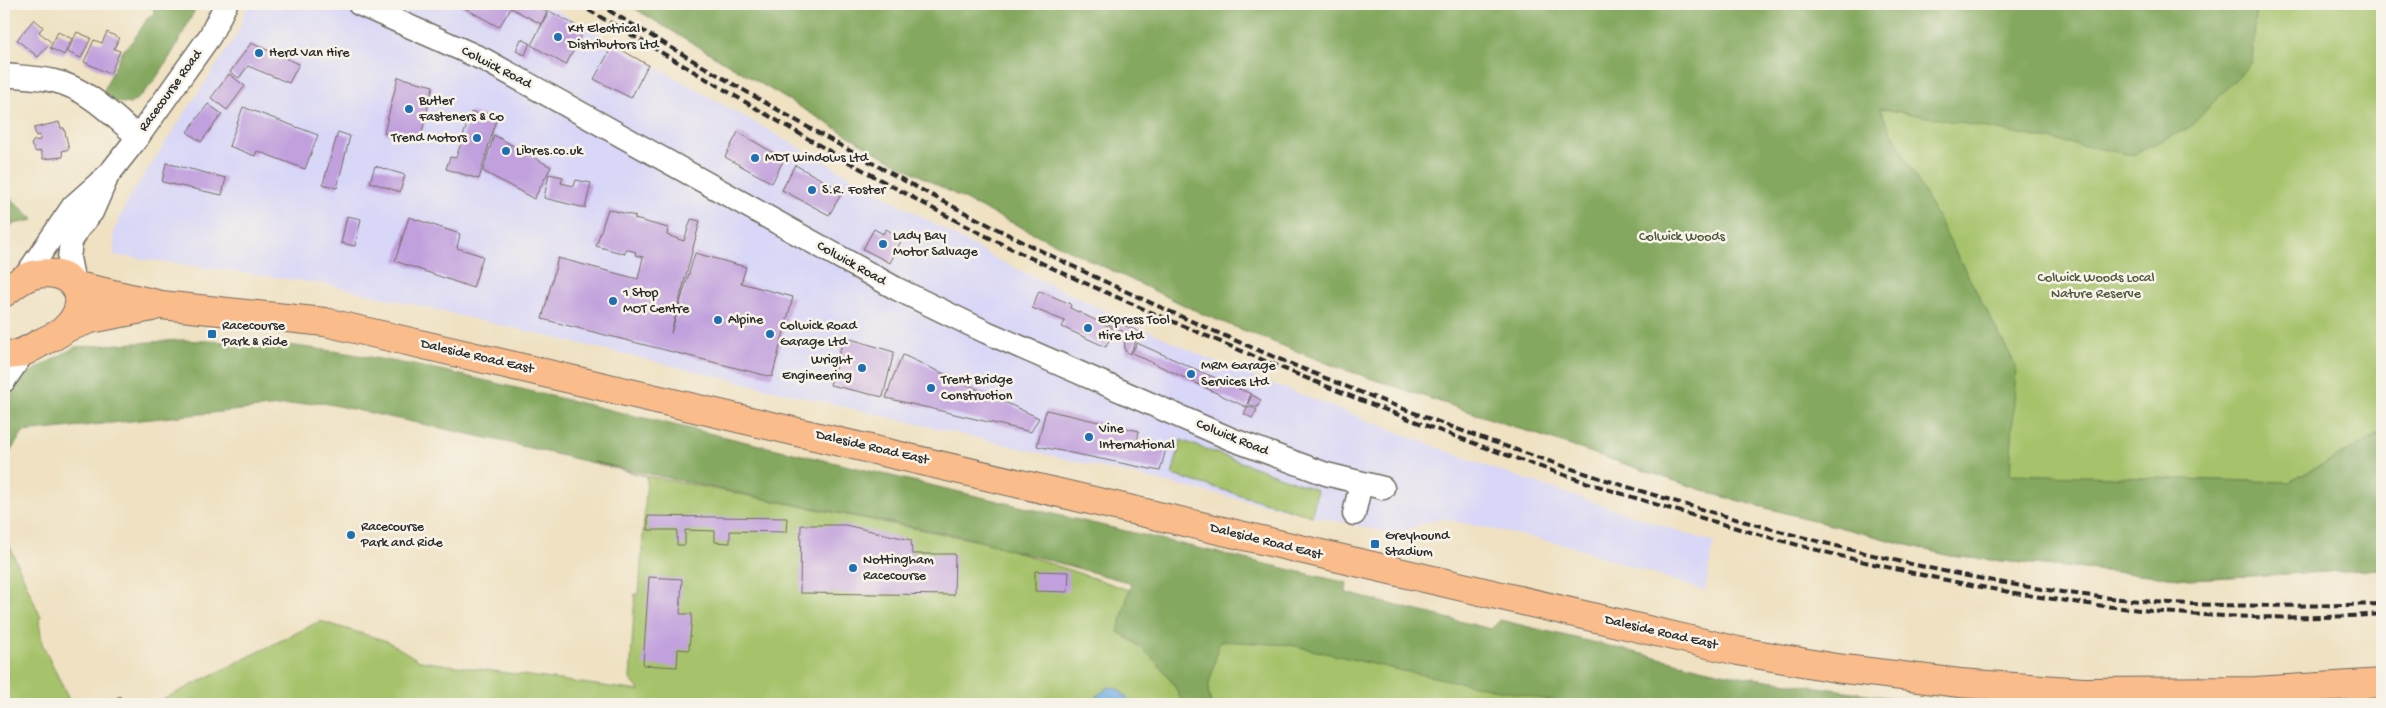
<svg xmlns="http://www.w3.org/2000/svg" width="2386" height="708" viewBox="0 0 2386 708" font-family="'Gochi Hand',sans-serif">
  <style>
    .built { fill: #d9d7f7 }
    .green { fill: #a6c26a; stroke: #68764a }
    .forest { fill: #84a85e; stroke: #586a44 }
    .water { fill: #75afe5; stroke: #506d88 }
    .building { fill: #c1a0dd }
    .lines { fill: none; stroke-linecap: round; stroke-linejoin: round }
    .minor-casing { stroke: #706b60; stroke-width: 25 }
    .major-casing { stroke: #706b60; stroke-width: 30 }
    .minor { stroke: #fff; stroke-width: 22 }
    .major { stroke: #fabc8b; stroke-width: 28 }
    .rail { stroke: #2b2b2b; stroke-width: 4; stroke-dasharray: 8 4; stroke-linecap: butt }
    .poi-dot { fill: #1f6fb2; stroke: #f7f3e8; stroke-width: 2 }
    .labels { text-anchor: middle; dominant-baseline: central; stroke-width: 5; stroke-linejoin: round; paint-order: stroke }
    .poi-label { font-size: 14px; fill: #2b2b2b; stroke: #f7f3e8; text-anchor: start }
    .street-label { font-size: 14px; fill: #2b2b2b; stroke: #f7f3e8 }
    .park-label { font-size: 14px; fill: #50583e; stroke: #f7f3e8 }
  </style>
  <rect width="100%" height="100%" fill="#f7f3e8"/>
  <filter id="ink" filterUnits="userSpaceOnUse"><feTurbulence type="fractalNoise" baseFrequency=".02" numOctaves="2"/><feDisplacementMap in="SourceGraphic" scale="10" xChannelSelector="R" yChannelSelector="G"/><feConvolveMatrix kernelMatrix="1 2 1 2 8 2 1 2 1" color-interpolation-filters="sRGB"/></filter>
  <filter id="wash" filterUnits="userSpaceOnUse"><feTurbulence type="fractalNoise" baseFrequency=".0096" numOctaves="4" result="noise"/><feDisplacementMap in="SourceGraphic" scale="20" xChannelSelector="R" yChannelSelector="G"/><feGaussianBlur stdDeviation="1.12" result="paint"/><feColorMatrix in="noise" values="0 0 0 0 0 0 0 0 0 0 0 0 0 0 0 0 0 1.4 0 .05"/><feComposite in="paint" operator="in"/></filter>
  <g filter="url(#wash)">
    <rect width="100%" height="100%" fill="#efe1c1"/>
    <path class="built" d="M248,4H545L998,260L1209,359L1483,465L1714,543L1705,591L1571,546L1440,518L1394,534L1146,478L331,285L114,255V231L130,196L238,33Z"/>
    <g class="green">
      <path d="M627,4H2382V569L2191,579L1950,556L1717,495L1337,367L1205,315L975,205L876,152Z"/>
      <path d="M1181,440L1317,490L1312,516L1172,475Z"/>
      <path d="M647,476L990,543L1291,645L1569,704H154L320,621L387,641L420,661L640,691L630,679L635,594H639Z"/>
      <path d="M4,533L41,618L39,620L42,643L71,704H4Z"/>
    </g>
    <g class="forest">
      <path d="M153,4H198C181,36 160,84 130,104L116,102L103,93C104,90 121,53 123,51C127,45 133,42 136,36C141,29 144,23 149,16L154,15Z"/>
      <path d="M627,4H2257L2252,62L2190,127L2133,155L1879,108L2016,366L2010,474L2289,482L2382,433V569L2191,579L1950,556L1717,495L1337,367L1205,315L975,205L876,152Z"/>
      <path d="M4,197L12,199L34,220L13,224L4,232Z"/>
      <path d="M181,340L281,344L347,353L440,370L1347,583L1346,593L1491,629L1500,620L1726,674L1938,704H1568L1403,671L1291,645L1220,641C1216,651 1216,659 1213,669C1209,686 1206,686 1211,704H1183C1171,673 1147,649 1118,632L1131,583L965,537L766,499L594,462L647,476L501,441L319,402L23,432L10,452L4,445L9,397L20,378L75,347Z"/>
    </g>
    <path class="water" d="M1109,687L1118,689L1132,704H1094L1098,695Z"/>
    <g id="blocks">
      <g class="building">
        <path d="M457,4H531L547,12L541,24L511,8L499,27Z"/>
        <path d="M549,11L584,30L566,65L531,45Z"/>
        <path d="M34,19L43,27L39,32L51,42L38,57L17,40Z"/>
        <path d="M58,32L72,39L64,55L50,48Z"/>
        <path d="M77,32L91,38L81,58L67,52Z"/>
        <path d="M107,32L119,38L114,49L120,51L110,74L84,62L94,40L102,43Z"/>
        <path d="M521,39L530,43L525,55L516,51Z"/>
        <path d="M251,43L299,64L289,83L248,66L239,78L230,72Z"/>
        <path d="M613,45L648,65L631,98L594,79Z"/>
        <path d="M229,74L245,86L227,110L211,98Z"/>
        <path d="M398,77L433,86L420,141L384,133Z"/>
        <path d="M208,104L222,114L201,142L187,132Z"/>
        <path d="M243,107L318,135L305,169L257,151L255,156L229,146Z"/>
        <path d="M471,112L496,120L479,179L446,169L450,157L456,158Z"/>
        <path d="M59,122L61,128H64L69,149L62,151L63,157L43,159L41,151L36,152L31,145L33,141L40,140V135L36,136L34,128Z"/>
        <path d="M338,132L350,136L337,188L323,184Z"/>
        <path d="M738,132L784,159L772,183L725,157Z"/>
        <path d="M494,135L551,167L534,199L483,171Z"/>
        <path d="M166,163L226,178L222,195L162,182Z"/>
        <path d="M795,165L843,191L829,215L782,190Z"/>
        <path d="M375,166L405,175L400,192L370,182Z"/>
        <path d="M549,174L563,177L561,183L574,186L576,180L591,183L585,208L544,198Z"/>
        <path d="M608,209L635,216V219L668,228L667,235L684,241L691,219L700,221L671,333L695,253L746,267L741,283L793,297L772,377L542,319L558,258L638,279L643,257L635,255L636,252L625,249V254L596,246Z"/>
        <path d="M347,216L361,219L355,246L341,243Z"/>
        <path d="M409,217L460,234L457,248L483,256L473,288L395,261Z"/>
        <path d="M874,229L883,234L886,229L902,239L890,263L863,249Z"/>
        <path d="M1039,291L1071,304L1070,308L1114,329L1106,347L1062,327L1065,321L1032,308Z"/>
        <path d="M1108,318L1140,332L1130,354L1125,351L1124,332L1106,323Z"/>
        <path d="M844,337L894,352L883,397L830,385Z"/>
        <path d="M1137,343L1251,394L1246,407L1132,353Z"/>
        <path d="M903,355L1039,418L1031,432L886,398L893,377Z"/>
        <path d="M1252,395L1261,400L1257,408L1248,403Z"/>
        <path d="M1248,406L1257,410L1252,418L1244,414Z"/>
        <path d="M1046,410L1139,431L1137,443L1166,449L1160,471L1037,446Z"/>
        <path d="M648,516L787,518L786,532L730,531V543L715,542V531L685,530V545H677V530H648Z"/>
        <path d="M801,525H845L911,540L912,554H955L954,595L800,593Z"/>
        <path d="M1035,571L1069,572L1068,592L1035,591Z"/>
        <path d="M649,577L682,579L680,614H692L689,650L678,649L677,667L643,665Z"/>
        <path d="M120,696L124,704H113L111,700Z"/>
      </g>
    </g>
  </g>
  <g filter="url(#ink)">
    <use href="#blocks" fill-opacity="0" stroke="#706b60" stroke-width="1"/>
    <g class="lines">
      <g class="minor-casing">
        <g id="minor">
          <path d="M359,4L485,60L897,289L986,332L1231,439L1326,474L1383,488"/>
          <path d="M4,75C20,77 38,77 54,81C87,88 113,116 138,137"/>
          <path d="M24,278L73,206L109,174L138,137L210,36L226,4"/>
          <path d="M74,283L69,258L71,242L78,229L92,212L106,180"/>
          <path d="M4,381L24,352"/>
          <path d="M1354,514L1361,483"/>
        </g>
      </g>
      <g class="major-casing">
        <g id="major">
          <path d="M77,286L161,305L325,322L1738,651L1836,668L1960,683L2083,692L2256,691L2382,683"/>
          <path d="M4,293C13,286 22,278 33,275C71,265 96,298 66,328C59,335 48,339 40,343C28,350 17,357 4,354"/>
          <path d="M66,328L91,319L152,307"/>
        </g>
      </g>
      <use href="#minor" class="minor"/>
      <use href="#major" class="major"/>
      <g class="rail">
        <path d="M578,4C718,84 855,171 1000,243C1075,280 1153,313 1230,346C1384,412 1534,469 1695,516C1918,582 2148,631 2382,614"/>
        <path d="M598,4C732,84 867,164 1007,234C1247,354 1499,454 1757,525C1893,562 2030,595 2171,603C2242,607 2312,606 2382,604"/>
      </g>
    </g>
  </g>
  <g class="poi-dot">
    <circle cx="558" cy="37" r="5"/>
    <circle cx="259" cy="53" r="5"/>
    <circle cx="409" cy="109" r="5"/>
    <circle cx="477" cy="138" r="5"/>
    <circle cx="506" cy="151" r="5"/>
    <circle cx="755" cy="158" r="5"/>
    <circle cx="812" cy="190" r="5"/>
    <circle cx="883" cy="244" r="5"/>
    <circle cx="613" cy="301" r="5"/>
    <circle cx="718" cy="320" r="5"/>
    <circle cx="1088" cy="328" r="5"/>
    <rect x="207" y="329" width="10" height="10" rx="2.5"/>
    <circle cx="770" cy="334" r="5"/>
    <circle cx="862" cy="368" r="5"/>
    <circle cx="1191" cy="374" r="5"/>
    <circle cx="931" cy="388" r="5"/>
    <circle cx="1089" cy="437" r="5"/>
    <circle cx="351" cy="535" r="5"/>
    <rect x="1370" y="539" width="10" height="10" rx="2.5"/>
    <circle cx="853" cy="568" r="5"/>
  </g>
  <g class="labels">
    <g class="poi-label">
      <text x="568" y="29">KH Electrical<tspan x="568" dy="16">Distributors Ltd</tspan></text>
      <text x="269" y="53">Herd Van Hire</text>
      <text x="419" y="101">Butler<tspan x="419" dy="16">Fasteners &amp; Co</tspan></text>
      <text x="467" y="138" text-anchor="end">Trend Motors</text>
      <text x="516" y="151">Libres.co.uk</text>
      <text x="765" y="158">MDT Windows Ltd</text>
      <text x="822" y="190">S.R. Foster</text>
      <text x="893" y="236">Lady Bay<tspan x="893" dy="16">Motor Salvage</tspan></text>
      <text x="623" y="293">1 Stop<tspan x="623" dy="16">MOT Centre</tspan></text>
      <text x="728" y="320">Alpine</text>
      <text x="1098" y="320">Express Tool<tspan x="1098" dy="16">Hire Ltd</tspan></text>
      <text x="222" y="326">Racecourse<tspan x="222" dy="16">Park &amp; Ride</tspan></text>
      <text x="780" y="326">Colwick Road<tspan x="780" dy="16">Garage Ltd</tspan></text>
      <text x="852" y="360" text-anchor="end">Wright<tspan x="852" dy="16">Engineering</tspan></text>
      <text x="1201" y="366">MRM Garage<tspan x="1201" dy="16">Services Ltd</tspan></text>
      <text x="941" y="380">Trent Bridge<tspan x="941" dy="16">Construction</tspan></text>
      <text x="1099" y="429">Vine<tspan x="1099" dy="16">International</tspan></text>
      <text x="361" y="527">Racecourse<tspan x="361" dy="16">Park and Ride</tspan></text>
      <text x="1385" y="536">Greyhound<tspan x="1385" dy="16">Stadium</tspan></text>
      <text x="863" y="560">Nottingham<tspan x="863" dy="16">Racecourse</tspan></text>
    </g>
    <g class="street-label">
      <text transform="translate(496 68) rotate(27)">Colwick Road</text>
      <text transform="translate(171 91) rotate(-54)">Racecourse Road</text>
      <text transform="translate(851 264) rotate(29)">Colwick Road</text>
      <text transform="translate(477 357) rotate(13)">Daleside Road East</text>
      <text transform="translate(1232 438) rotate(22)">Colwick Road</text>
      <text transform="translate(872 448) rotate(13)">Daleside Road East</text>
      <text transform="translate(1266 542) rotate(14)">Daleside Road East</text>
      <text transform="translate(1661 633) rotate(13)">Daleside Road East</text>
    </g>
    <g class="park-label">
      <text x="1682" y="237">Colwick Woods</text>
      <text x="2096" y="278">Colwick Woods Local<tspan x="2096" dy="16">Nature Reserve</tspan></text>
    </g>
  </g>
  <rect width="2386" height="708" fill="none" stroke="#f7f3e8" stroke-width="20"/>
</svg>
